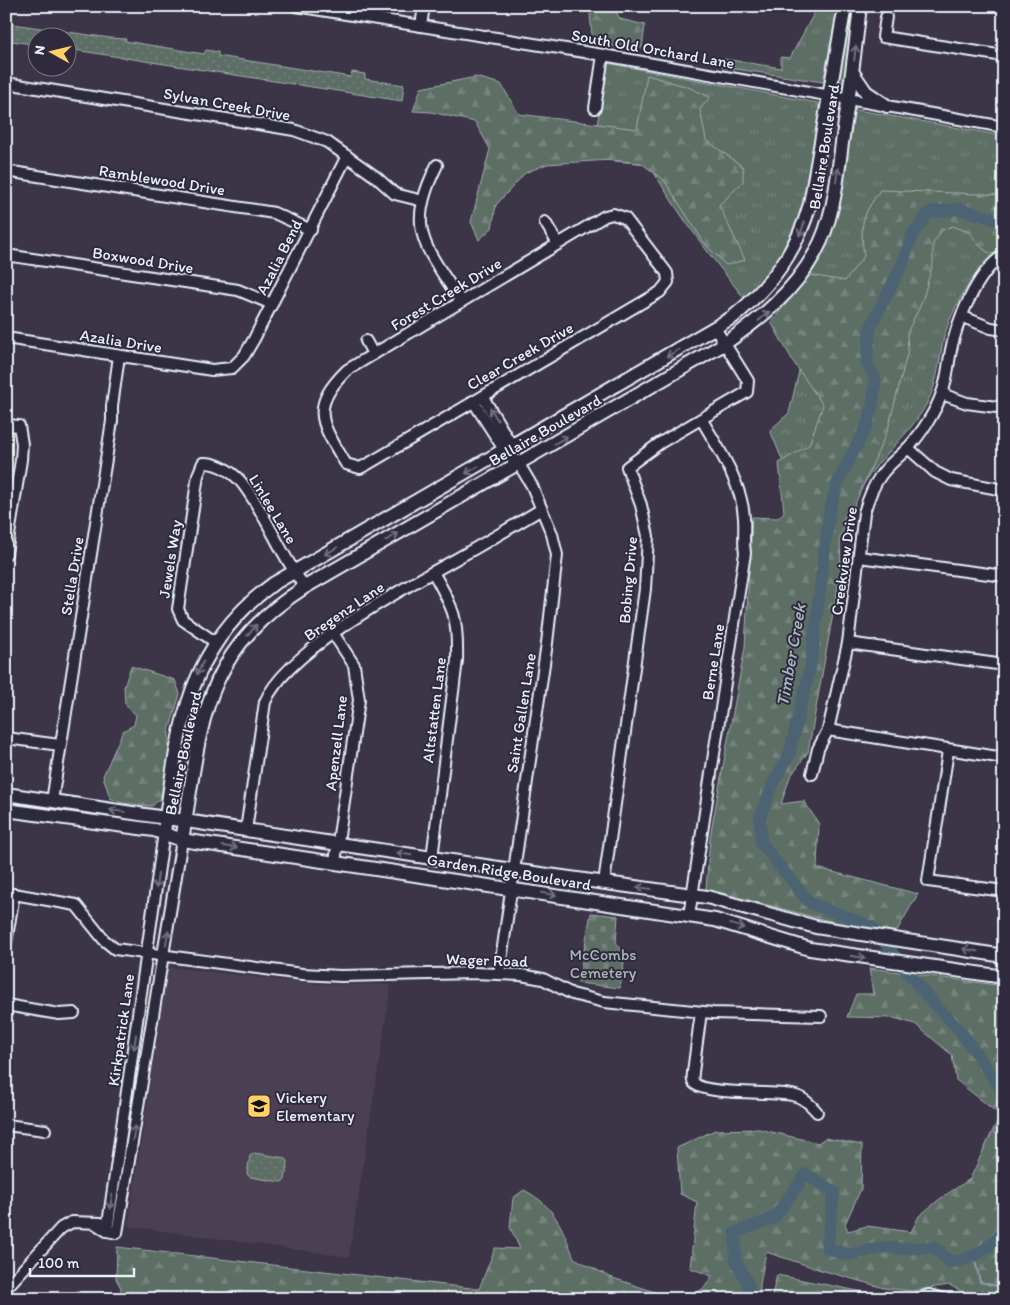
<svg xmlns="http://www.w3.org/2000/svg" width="1010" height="1305" viewBox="0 0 1010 1305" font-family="Itim,sans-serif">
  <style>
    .built { fill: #4c4053 }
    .grass { fill: url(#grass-tufts); stroke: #a2b0ae }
    .forest { fill: url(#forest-firs); stroke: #a2b0ae }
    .cemetery { fill: url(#cemetery-stones); stroke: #a2b0ae }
    .park { fill: url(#park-dots); stroke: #a2b0ae }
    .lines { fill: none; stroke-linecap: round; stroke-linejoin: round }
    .stream { stroke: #8a9ca8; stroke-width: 2 }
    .river { stroke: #4b6473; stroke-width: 12 }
    .minor-casing { stroke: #e8f1f8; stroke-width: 14 }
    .major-casing { stroke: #e8f1f8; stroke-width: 16 }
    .minor { stroke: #2f2a3d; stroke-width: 10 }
    .major { stroke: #2f2a3d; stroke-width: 12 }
    .oneway { stroke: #70707e }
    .labels { text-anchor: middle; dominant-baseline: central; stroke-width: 4; stroke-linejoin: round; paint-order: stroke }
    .street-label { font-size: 16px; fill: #e8f1f8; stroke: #2f2a3d }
    .park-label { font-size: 16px; fill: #a9b6b6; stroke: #2f2a3d }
    .poi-label { font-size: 16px; fill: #e8f1f8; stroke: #2f2a3d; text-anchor: start }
    .water-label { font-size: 18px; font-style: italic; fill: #a9b9c3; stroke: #2f2a3d }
  </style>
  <defs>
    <pattern id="grass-tufts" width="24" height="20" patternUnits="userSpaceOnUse" patternTransform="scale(1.25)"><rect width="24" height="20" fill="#5d6e65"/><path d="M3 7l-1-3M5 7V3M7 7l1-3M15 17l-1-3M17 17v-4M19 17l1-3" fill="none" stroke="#74837c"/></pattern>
    <pattern id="forest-firs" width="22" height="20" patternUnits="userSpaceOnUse" patternTransform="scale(1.25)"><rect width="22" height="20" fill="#5d6e65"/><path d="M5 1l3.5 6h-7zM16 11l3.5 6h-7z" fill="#74837c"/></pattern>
    <pattern id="cemetery-stones" width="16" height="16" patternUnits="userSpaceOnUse" patternTransform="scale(1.25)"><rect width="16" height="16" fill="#5d6e65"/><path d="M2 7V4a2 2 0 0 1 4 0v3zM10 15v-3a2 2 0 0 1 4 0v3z" fill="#74837c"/></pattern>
    <pattern id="park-dots" width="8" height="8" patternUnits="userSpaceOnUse" patternTransform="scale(1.25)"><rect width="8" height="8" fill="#5d6e65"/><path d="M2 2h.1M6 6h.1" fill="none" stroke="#74837c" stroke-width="1.8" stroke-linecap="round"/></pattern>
  </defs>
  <rect width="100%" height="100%" fill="#3c3447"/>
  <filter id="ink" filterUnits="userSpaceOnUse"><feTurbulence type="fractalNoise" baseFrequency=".02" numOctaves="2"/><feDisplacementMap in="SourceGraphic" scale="10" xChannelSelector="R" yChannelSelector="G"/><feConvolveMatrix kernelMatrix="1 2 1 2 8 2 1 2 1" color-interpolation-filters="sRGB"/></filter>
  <g filter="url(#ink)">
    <path class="built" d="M168,967L317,984L391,985L349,1257L128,1226Z"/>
    <g class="grass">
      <path d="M818,6H838L823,82L722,67L724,59L781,68V57L790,58Z"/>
      <path d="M849,6H853L854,10L846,82L841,87L838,86L849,23Z"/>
      <path d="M607,63L818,103L820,115C813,160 810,209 788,249C777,268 760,284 745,299C710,256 677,213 649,164L592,159Z"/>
      <path d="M852,109L1004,136V252C976,262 952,309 944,337C940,354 939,372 933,389C923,419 897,442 877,465C867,477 859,493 850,506L785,467L770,430L789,413L800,367L831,288L808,271L816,257Z"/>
    </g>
    <g class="forest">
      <path d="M592,6H613L620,19L645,25L642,48L615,47L592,35L590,14Z"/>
      <path d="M647,75L688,87L710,97L700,109L706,140L743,167V182L719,205L745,260L726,265L705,244L664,180L641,163L610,160L547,164L525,173L496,205L492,228L479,240L471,222L490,149L475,122L431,112L413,111L421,88L476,77L501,84L519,114L637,129Z"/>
      <path d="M880,190L1004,195V250L991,254L982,248L969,232L953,226L942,230L933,244V263L922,302L907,333L908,350L888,429L840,538L841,570L808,752L790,777L781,804L804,801L819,824L817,868L918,894L895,934L849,926L706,889L710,837L745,647L752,517L778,518L784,512L779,463L809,445L823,405L794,363L771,322L810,275L845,281L864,256C860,223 861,218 880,190Z"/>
      <path d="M131,666L175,680L180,694L169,731V756L160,799L152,806L122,803L110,798L103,776L123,731L134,725L136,715L125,704L124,687Z"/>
      <path d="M869,968L1004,986V1299H978L949,1285L911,1291L884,1288L821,1270L766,1252L760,1284V1299H688L705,1287L712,1276L690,1268L697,1202L680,1194L677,1148L715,1130L759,1129L818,1143L825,1138L862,1145L861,1189L845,1224L848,1231L867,1226L911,1232L919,1216L941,1198L970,1179L1000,1115L956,1080L952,1055L915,1024L894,1018L847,1017L856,994H873Z"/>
      <path d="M524,1190C555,1206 562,1227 574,1258L610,1277L676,1299H120L121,1288L116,1279L117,1247L479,1289L495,1248L520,1249L510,1227L513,1198Z"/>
      <path d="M777,1275L899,1299H771Z"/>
    </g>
    <path class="cemetery" d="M591,913L618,916L616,942L625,955L620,988L578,983Z"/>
    <g class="park">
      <path d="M6,23L110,38L126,39L125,41L204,54L206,50L218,52V56L351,77L352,72L365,74V79L404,85L402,101L68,49V38H38L37,45L6,40Z"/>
      <path d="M254,1153L285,1158L288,1161L285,1180L281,1182L250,1177L247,1174L250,1156Z"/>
    </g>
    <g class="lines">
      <path class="stream" d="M974,1256L980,1282L1004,1288"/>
      <g class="river">
        <path d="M1004,222L960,209L930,212L913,233L902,265L870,328L867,363L875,378L873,402L867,425L837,484L829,514L811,664L789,755L774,782L760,817L761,843L810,903L872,927L926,995L961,1032L1004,1093"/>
        <path d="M749,1299V1285L736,1261L735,1233L774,1218L806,1174L834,1192L827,1248L848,1255L885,1247L904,1249L934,1247L950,1262C975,1260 988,1248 1004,1231"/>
      </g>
      <g class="minor-casing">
        <g id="minor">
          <path d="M296,6L603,55L1004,127"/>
          <path d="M886,17L883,37L1004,56"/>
          <path d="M421,26L424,6"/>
          <path d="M6,83L294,130L327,142L376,177L395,194L423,201"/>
          <path d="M595,108L603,55"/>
          <path d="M437,165C404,231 426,246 461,302"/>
          <path d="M6,171L274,213L311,230"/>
          <path d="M613,214L625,218L667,273L668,282L660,292L368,464L360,468L346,464C322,424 308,408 347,370L605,216Z"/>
          <path d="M545,222L558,244"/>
          <path d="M6,255L238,290L272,304"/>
          <path d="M963,317L991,328L1004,330"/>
          <path d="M6,338L212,370L232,368L244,356L254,339L347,156"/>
          <path d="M366,341L373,354"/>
          <path d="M942,394L967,403L1004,408"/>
          <path d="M483,397L515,451"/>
          <path d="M473,401L505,451L519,464L532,486L552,534L557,555L547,643L499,974"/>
          <path d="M6,425L19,426L22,444L21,460L6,554"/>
          <path d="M908,448L935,472L951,480L1004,490"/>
          <path d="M859,557L1004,576"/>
          <path d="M333,633L354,665L359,700L335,862"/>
          <path d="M215,642L183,620L178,609L198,475L203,463C219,462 236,474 245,487C268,518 281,556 305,587"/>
          <path d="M848,643L1004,665"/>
          <path d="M828,730L1004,758"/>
          <path d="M6,738L60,745"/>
          <path d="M948,751L928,881L1004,891"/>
          <path d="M812,774L818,749L828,730L848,643L864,513C868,499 873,486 881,475C889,464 899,457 908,448C921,434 936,411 942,393C949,376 948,356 954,338C961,312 981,268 1004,255"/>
          <path d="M52,801L112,421V406L119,356"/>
          <path d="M246,830L265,702C288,648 412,584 465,554C490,540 515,525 540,510"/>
          <path d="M432,858L457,660C458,616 454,610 433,572"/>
          <path d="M604,883L645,589L648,536L641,505L627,467L660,443L747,392L748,381L715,328"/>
          <path d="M689,916L745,553C743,541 745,530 744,518C742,483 719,450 702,420"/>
          <path d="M6,943L14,894L76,905L104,940L115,949L302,974L341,976L474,973L521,975L543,979L572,994L604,1002L713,1013L821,1016"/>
          <path d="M6,1005L59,1014L74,1013"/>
          <path d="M701,1012L693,1072C693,1077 691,1080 695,1084C708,1095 772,1091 792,1095C803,1097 810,1104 817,1112"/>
          <path d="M6,1125L45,1130"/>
          <path d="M96,1224L107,1231L117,1233L182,840"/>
          <path d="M107,1231L164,832"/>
          <path d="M6,1288L61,1228L72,1222L101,1223"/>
          <path d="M917,1299L929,1295L944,1299"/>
        </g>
      </g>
      <g class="major-casing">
        <g id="major">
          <path d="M853,73L866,92L887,106"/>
          <path d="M6,794L512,870L707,897L816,927L1004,956"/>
          <path d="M6,810L154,830L182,840L715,920L810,949L1004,977"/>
          <path d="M164,832C178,732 185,648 273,584L733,317C771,286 797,251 810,204L845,6"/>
          <path d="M182,840C202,728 198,655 305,587L724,344C761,319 793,292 815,253C834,219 837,180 842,143C849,97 855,52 860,6"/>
        </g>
      </g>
      <use href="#minor" class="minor"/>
      <use href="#major" class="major"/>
    </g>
    <defs><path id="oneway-shaft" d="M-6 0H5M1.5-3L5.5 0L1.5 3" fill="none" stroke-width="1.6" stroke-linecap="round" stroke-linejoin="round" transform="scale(1.25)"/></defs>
    <g class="oneway">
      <use href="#oneway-shaft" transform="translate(855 53) rotate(-84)"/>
      <use href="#oneway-shaft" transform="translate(837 175) rotate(-82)"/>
      <use href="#oneway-shaft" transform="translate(802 229) rotate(112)"/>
      <use href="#oneway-shaft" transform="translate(764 316) rotate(-42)"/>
      <use href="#oneway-shaft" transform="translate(673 353) rotate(150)"/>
      <use href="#oneway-shaft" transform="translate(494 414) rotate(-121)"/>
      <use href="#oneway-shaft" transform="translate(561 440) rotate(-30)"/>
      <use href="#oneway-shaft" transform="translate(472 470) rotate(150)"/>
      <use href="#oneway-shaft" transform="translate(392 537) rotate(-30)"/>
      <use href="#oneway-shaft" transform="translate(331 551) rotate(150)"/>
      <use href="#oneway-shaft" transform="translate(252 630) rotate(-49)"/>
      <use href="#oneway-shaft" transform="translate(200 668) rotate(116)"/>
      <use href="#oneway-shaft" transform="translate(117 811) rotate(-172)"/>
      <use href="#oneway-shaft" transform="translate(230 847) rotate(8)"/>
      <use href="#oneway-shaft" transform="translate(404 854) rotate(-171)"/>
      <use href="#oneway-shaft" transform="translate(157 881) rotate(97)"/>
      <use href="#oneway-shaft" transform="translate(644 888) rotate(-172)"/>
      <use href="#oneway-shaft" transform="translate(549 894) rotate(9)"/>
      <use href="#oneway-shaft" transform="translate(737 926) rotate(15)"/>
      <use href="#oneway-shaft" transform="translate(167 938) rotate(-81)"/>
      <use href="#oneway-shaft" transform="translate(970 950) rotate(-170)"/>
      <use href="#oneway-shaft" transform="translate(858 957) rotate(9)"/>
      <use href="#oneway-shaft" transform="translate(135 1042) rotate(98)"/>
      <use href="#oneway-shaft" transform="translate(134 1133) rotate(-80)"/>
      <use href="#oneway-shaft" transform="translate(111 1202) rotate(98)"/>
    </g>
  </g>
  <defs>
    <g id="school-square" transform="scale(1.25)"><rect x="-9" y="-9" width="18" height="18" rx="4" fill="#ffd166" stroke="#2f2a3d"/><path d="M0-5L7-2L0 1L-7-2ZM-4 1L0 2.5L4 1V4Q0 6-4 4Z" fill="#111"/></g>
  </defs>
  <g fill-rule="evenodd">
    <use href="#school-square" x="259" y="1106"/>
  </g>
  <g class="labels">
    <g class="street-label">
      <text transform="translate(653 49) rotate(10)">South Old Orchard Lane</text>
      <text transform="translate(227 104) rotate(10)">Sylvan Creek Drive</text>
      <text transform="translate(824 147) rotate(-81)">Bellaire Boulevard</text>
      <text transform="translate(162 180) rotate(9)">Ramblewood Drive</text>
      <text transform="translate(279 257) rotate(-63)">Azalia Bend</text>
      <text transform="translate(143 260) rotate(9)">Boxwood Drive</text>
      <text transform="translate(446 294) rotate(-31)">Forest Creek Drive</text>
      <text transform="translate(121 341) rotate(9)">Azalia Drive</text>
      <text transform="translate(520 356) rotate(-30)">Clear Creek Drive</text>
      <text transform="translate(545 430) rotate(-30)">Bellaire Boulevard</text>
      <text transform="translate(273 509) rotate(59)">Linlee Lane</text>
      <text transform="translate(170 559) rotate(-81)">Jewels Way</text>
      <text transform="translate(844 561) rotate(-82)">Creekview Drive</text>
      <text transform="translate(72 576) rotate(-81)">Stella Drive</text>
      <text transform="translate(628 580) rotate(-85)">Bobing Drive</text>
      <text transform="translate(344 611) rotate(-34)">Bregenz Lane</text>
      <text transform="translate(713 662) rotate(-81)">Berne Lane</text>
      <text transform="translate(434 710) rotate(-83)">Altstatten Lane</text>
      <text transform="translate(521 713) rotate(-81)">Saint Gallen Lane</text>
      <text transform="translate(336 743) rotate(-83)">Apenzell Lane</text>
      <text transform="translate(183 753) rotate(-78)">Bellaire Boulevard</text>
      <text transform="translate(509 872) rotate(9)">Garden Ridge Boulevard</text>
      <text transform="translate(487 960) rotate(2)">Wager Road</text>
      <text transform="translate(121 1030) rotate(-82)">Kirkpatrick Lane</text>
    </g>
    <g class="park-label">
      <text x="603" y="954">McCombs<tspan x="603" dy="18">Cemetery</tspan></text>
    </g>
    <g class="poi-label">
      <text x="276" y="1097">Vickery<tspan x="276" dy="18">Elementary</tspan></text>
    </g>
    <g class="water-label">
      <text transform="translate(791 655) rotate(-80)">Timber Creek</text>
    </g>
  </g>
  <rect width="1010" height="1305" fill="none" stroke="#2f2a3d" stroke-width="25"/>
  <rect x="12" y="12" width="985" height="1280" fill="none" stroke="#e8f1f8" stroke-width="2" filter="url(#ink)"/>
  <g transform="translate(52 52) rotate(278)"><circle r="24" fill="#2f2a3d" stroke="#797a88"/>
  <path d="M0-4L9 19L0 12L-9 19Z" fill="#ffd166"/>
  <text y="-8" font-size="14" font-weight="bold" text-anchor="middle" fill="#e8f1f8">N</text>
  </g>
  <path d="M30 1268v8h104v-8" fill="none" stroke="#e8f1f8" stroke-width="2.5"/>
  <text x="38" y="1268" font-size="15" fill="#e8f1f8" stroke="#2f2a3d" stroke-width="4" paint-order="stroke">100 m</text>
</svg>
